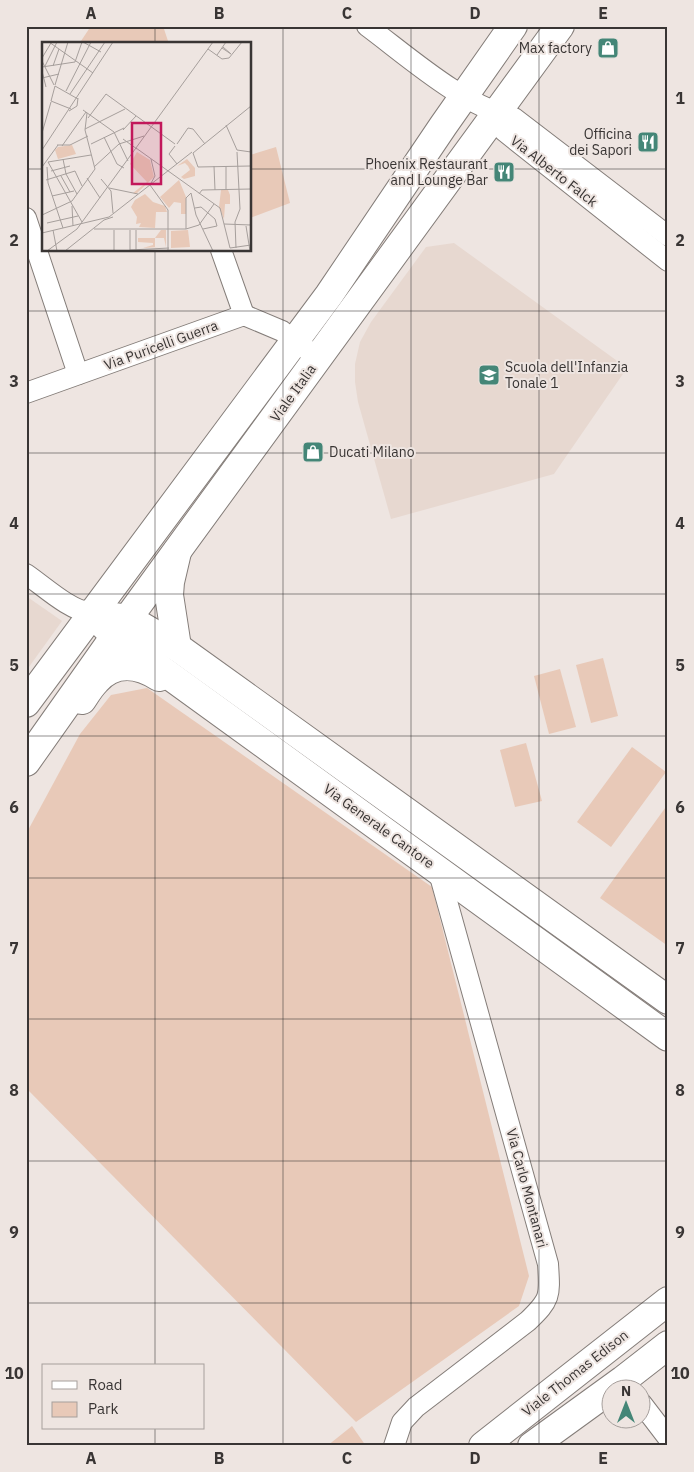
<svg xmlns="http://www.w3.org/2000/svg" width="694" height="1472" viewBox="0 0 694 1472" font-family="'IBM Plex Sans',sans-serif">
  <style>
    .built { fill: #e7d8d0 }
    .green { fill: #e8c9b8 }
    .lines { fill: none; stroke-linecap: round; stroke-linejoin: round }
    .street-casing { stroke: #847d79; stroke-width: 22 }
    .secondary-casing { stroke: #847d79; stroke-width: 30 }
    .primary-casing { stroke: #847d79; stroke-width: 30 }
    .street { stroke: #fff; stroke-width: 20 }
    .secondary { stroke: #fff; stroke-width: 28 }
    .primary { stroke: #fff; stroke-width: 28 }
    .grid { fill: none; stroke: #393534; stroke-width: 1; stroke-opacity: 0.55 }
    .labels { text-anchor: middle; dominant-baseline: central; stroke-width: 4; stroke-linejoin: round; paint-order: stroke }
    .poi-label { font-size: 14px; fill: #393534; stroke: #eee5e1; text-anchor: end }
    .street-label { font-size: 14px; fill: #393534; stroke: #eee5e1 }
    .inset-road { fill: none; stroke: #a69f9c; stroke-width: 1 }
    .view { fill: #c2185b; fill-opacity: 0.15; stroke: #c2185b; stroke-width: 2.5 }
    .inset-edge { fill: none; stroke: #393534; stroke-width: 2.5 }
    .neatline { fill: none; stroke: #393534; stroke-width: 2 }
    .grid-label { font-size: 16px; text-anchor: middle; font-weight: bold; fill: #393534 }
  </style>
  <rect width="100%" height="100%" fill="#eee5e1"/>
  <g class="built">
    <path d="M454,243L627,368L554,474L391,519L358,402L355,382V364L360,342L371,322L426,247Z"/>
    <path d="M26,596L62,621L26,671Z"/>
  </g>
  <g class="green">
    <path d="M91,26H163L169,44H82L81,41Z"/>
    <path d="M276,147L290,203L250,218V155Z"/>
    <path d="M603,658L618,716L591,723L576,665Z"/>
    <path d="M560,669L576,727L549,734L534,676Z"/>
    <path d="M147,688L432,887L529,1276L519,1306L356,1422L26,1088V834L80,734L111,695Z"/>
    <path d="M526,743L542,801L515,807L500,750Z"/>
    <path d="M632,747L666,772L611,847L577,822Z"/>
    <path d="M668,804V946L600,898Z"/>
    <path d="M352,1426L366,1446H327Z"/>
  </g>
  <g class="lines">
    <g class="street-casing">
      <g id="street">
        <path d="M367,26C410,58 462,105 514,118L668,236"/>
        <path d="M497,113L504,131L668,261"/>
        <path d="M26,218L78,374"/>
        <path d="M221,250L244,315"/>
        <path d="M26,393L244,315L282,331L318,358"/>
        <path d="M26,574C45,587 69,610 91,613"/>
        <path d="M642,1404L668,1438"/>
        <path d="M394,1446L402,1422L416,1407L528,1321C551,1299 550,1296 548,1264L438,869"/>
      </g>
    </g>
    <g class="secondary-casing">
      <g id="secondary">
        <path d="M177,552L170,582L169,595L177,647"/>
        <path d="M91,613L115,636L668,1037"/>
        <path d="M105,616L129,619L177,647L668,1000"/>
        <path d="M82,700C86,694 90,687 96,681C114,660 139,664 159,677"/>
        <path d="M483,1446L668,1301"/>
        <path d="M532,1446L623,1380L668,1345"/>
      </g>
    </g>
    <g class="primary-casing">
      <g id="primary">
        <path d="M26,703L329,295L443,126L513,26"/>
        <path d="M26,762L115,636L560,26"/>
      </g>
    </g>
    <use href="#street" class="street"/>
    <use href="#secondary" class="secondary"/>
    <use href="#primary" class="primary"/>
  </g>
  <path class="grid" d="M155,26V44M283,26V1446M411,26V1446M539,26V1446M26,169H44M250,169H668M155,250V1366M26,311H668M26,453H668M26,594H668M26,736H668M26,878H668M26,1019H668M26,1161H668M26,1303H668M155,1428V1446"/>
  <defs>
    <g id="shop-square" transform="scale(1.125)"><rect x="-9" y="-9" width="18" height="18" rx="4" fill="#448677" stroke="#eee5e1"/><path d="M-5-2.5h2.3a2.7 3.5 0 0 1 5.4 0H5L5.5 6h-11ZM-1.5-2.5h3a1.5 2.3 0 0 0-3 0Z" fill="#fff"/></g>
    <g id="restaurant-square" transform="scale(1.125)"><rect x="-9" y="-9" width="18" height="18" rx="4" fill="#448677" stroke="#eee5e1"/><path d="M-5-6h1v4h1v-4h1v4h1v-4h1v5L-1.5 .5V6h-2V.5L-5-1ZM5-6V6H3V1.5H1.5Q1.5-4 5-6Z" fill="#fff"/></g>
    <g id="school-square" transform="scale(1.125)"><rect x="-9" y="-9" width="18" height="18" rx="4" fill="#448677" stroke="#eee5e1"/><path d="M0-5L7-2L0 1L-7-2ZM-4 1L0 2.5L4 1V4Q0 6-4 4Z" fill="#fff"/></g>
  </defs>
  <g fill-rule="evenodd">
    <use href="#shop-square" x="608" y="48"/>
    <use href="#restaurant-square" x="648" y="142"/>
    <use href="#restaurant-square" x="504" y="172"/>
    <use href="#school-square" x="489" y="375"/>
    <use href="#shop-square" x="313" y="452"/>
  </g>
  <g class="labels">
    <g class="poi-label">
      <text x="592" y="48">Max factory</text>
      <text x="632" y="134">Officina<tspan x="632" dy="16">dei Sapori</tspan></text>
      <text x="488" y="164">Phoenix Restaurant<tspan x="488" dy="16">and Lounge Bar</tspan></text>
      <text x="505" y="367" text-anchor="start">Scuola dell'Infanzia<tspan x="505" dy="16">Tonale 1</tspan></text>
      <text x="329" y="452" text-anchor="start">Ducati Milano</text>
    </g>
    <g class="street-label">
      <text transform="translate(554 171) rotate(38)">Via Alberto Falck</text>
      <text transform="translate(161 345) rotate(-20)">Via Puricelli Guerra</text>
      <text transform="translate(293 393) rotate(-54)">Viale Italia</text>
      <text transform="translate(379 826) rotate(36)">Via Generale Cantore</text>
      <text transform="translate(527 1188) rotate(75)">Via Carlo Montanari</text>
      <text transform="translate(575 1373) rotate(-38)">Viale Thomas Edison</text>
    </g>
  </g>
  <g transform="translate(42 42)">
    <rect width="209" height="209" fill="#eee5e1"/>
    <path d="M30,103L34,112L16,117L13,108L16,105ZM95,110L108,118L112,135L94,152L91,151L105,140L88,122ZM145,117L153,126V134L142,137L139,135L148,128L146,124L143,121L135,124ZM137,138L144,155V172H139V161L132,160L127,166L118,155ZM179,148H186L188,153V162H183L182,177L177,165ZM103,152L111,160L123,164L125,170H114L113,186L97,185L99,181L94,182L95,175L89,165L93,158ZM119,188H124V205L122,196H113V205H117L101,206L111,203V201L96,200V196H113ZM146,188L148,205L129,206V189Z" fill="#e8c9b8"/>
    <path class="inset-road" d="M7,0L51,31M41,0L59,10M180,6L189,12L181,5M166,7L180,17L187,16L200,0M175,13L184,0M0,16L9,1M0,19L12,43M3,24L15,0M11,24L17,7M0,25L33,20L40,0M0,29L4,45M0,36L17,32M13,43L26,0M13,44L36,57M24,49L49,0M28,52L63,0M9,59L29,67M9,59L13,44M41,68L72,90L86,119M27,69L35,64L36,56M46,76L64,52L133,102M184,83L195,108L209,110M146,86L151,87L163,102M43,87L83,67M81,88L94,74M0,91L9,60M62,95L75,122L82,126M81,97L95,107M49,102L82,86M135,102L146,86M15,103H28L46,94M20,104L44,70M133,104L127,112L135,122M94,106L178,166L188,206L209,203M0,108L71,0M151,111L209,64M151,111L156,125L208,124M21,117L24,132L35,152M6,120L40,180M6,120L49,113M172,124L173,148M184,124V147M0,125L16,103M5,125L6,141L21,186M52,125L77,102L102,94M9,129L28,124M19,134L28,150M45,136L58,156M59,137L69,149L71,171M4,138L33,129L40,144M108,143L126,168V209M108,143L113,134L109,117M67,146L96,152M149,151L154,173L171,209M157,152L160,148L209,147M10,154L32,149M30,164L31,184M153,166L159,165L173,177L175,184L161,187M0,173L30,159L53,127L43,88L45,71M5,181L36,174M182,182L209,183M204,184L208,209M52,187H144L157,183L172,162M144,187V156L149,151M11,188L15,209M72,188V209M88,188V208L127,206M94,188V208M0,191L67,175L150,110M194,206L193,180L198,167L195,110M5,209L35,187L171,0M23,209L62,178L71,175"/>
    <path class="view" d="M90,81H119V142H90Z"/>
    <rect width="209" height="209" class="inset-edge"/>
  </g>
  <rect width="694" height="1472" fill="none" stroke="#eee5e1" stroke-width="55"/>
  <rect x="42" y="1364" width="162" height="65" fill="#eee5e1" stroke="#a69f9c"/>
  <rect x="52" y="1381" width="25" height="8" fill="#ffffff" stroke="#a69f9c"/>
  <text x="88" y="1390" font-size="15" fill="#393534">Road</text>
  <rect x="52" y="1402" width="25" height="15" fill="#e8c9b8" stroke="#a69f9c"/>
  <text x="88" y="1414" font-size="15" fill="#393534">Park</text>
  <g transform="translate(626 1404)"><circle r="24" fill="#eee5e1" stroke="#a69f9c"/>
  <path d="M0-4L9 19L0 12L-9 19Z" fill="#448677"/>
  <text y="-8" font-size="14" font-weight="bold" text-anchor="middle" fill="#393534">N</text>
  </g>
  <rect x="28" y="28" width="638" height="1416" class="neatline"/>
  <g class="grid-label">
    <text x="91" y="19">A</text>
    <text x="219" y="19">B</text>
    <text x="347" y="19">C</text>
    <text x="475" y="19">D</text>
    <text x="603" y="19">E</text>
    <text x="14" y="104">1</text>
    <text x="680" y="104">1</text>
    <text x="14" y="246">2</text>
    <text x="680" y="246">2</text>
    <text x="14" y="387">3</text>
    <text x="680" y="387">3</text>
    <text x="14" y="529">4</text>
    <text x="680" y="529">4</text>
    <text x="14" y="671">5</text>
    <text x="680" y="671">5</text>
    <text x="14" y="813">6</text>
    <text x="680" y="813">6</text>
    <text x="14" y="954">7</text>
    <text x="680" y="954">7</text>
    <text x="14" y="1096">8</text>
    <text x="680" y="1096">8</text>
    <text x="14" y="1238">9</text>
    <text x="680" y="1238">9</text>
    <text x="14" y="1379">10</text>
    <text x="680" y="1379">10</text>
    <text x="91" y="1464">A</text>
    <text x="219" y="1464">B</text>
    <text x="347" y="1464">C</text>
    <text x="475" y="1464">D</text>
    <text x="603" y="1464">E</text>
  </g>
</svg>
